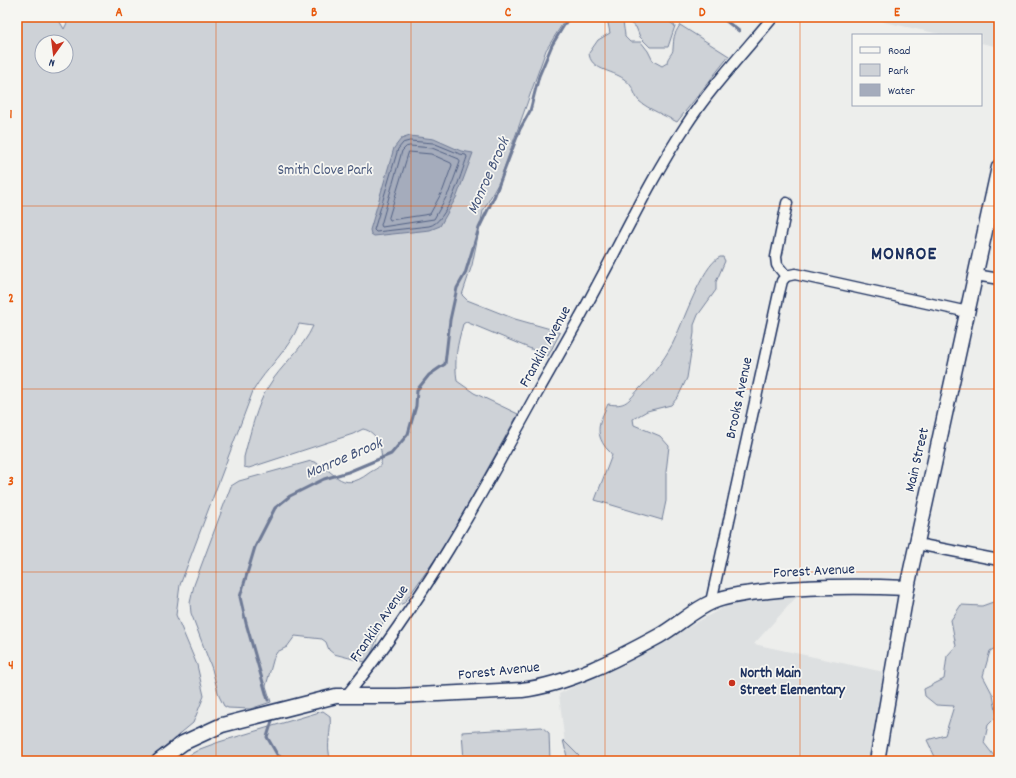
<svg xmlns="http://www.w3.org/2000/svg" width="1016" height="778" viewBox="0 0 1016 778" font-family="Dekko,sans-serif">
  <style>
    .built { fill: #dde0e1 }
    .green { fill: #ced2d7; stroke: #74809a; fill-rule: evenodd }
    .water { fill: #a5acbc; stroke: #6e7a96 }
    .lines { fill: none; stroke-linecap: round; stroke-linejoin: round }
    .shore { stroke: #526184; stroke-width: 1 }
    .stream { stroke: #6e7a96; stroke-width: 3 }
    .street-casing { stroke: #1b2f5e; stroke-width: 13 }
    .secondary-casing { stroke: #1b2f5e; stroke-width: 17 }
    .street { stroke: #f6f6f2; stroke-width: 10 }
    .secondary { stroke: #f6f6f2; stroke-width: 14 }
    .grid { fill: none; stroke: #e8590c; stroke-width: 1; stroke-opacity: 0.55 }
    .poi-dot { fill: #c8321e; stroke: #f6f6f2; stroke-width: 1.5 }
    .labels { text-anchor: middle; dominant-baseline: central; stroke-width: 3.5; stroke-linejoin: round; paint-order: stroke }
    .park-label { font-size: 15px; fill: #48587c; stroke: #f6f6f2 }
    .street-label { font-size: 15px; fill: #1b2f5e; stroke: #f6f6f2 }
    .poi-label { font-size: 15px; font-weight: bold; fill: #1b2f5e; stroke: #f6f6f2; text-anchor: start }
    .water-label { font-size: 16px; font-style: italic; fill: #44547a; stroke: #f6f6f2 }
    .district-label { font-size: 19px; font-weight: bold; letter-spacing: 1px; fill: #1b2f5e; stroke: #f6f6f2 }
    .neatline { fill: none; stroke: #e8590c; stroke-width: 1.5 }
    .grid-label { font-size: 13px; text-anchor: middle; font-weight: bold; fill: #e8590c }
  </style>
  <rect width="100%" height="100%" fill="#edeeec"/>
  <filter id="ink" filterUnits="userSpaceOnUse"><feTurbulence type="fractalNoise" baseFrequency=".025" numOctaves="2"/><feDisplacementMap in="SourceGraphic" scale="8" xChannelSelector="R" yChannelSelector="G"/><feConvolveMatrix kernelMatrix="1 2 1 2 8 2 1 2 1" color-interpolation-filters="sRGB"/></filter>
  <g filter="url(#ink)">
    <g class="built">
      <path d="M879,17H999V47L981,43V35H944L884,22Z"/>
      <path d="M799,594L754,644L884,672L872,761H567L559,694L658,645L727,605Z"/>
    </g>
    <g class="green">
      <path d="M17,17H57L64,29L70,17H570L563,23L546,50L499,182L483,211L472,265L462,295L467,300L515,319L554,330L560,333L548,356L476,326L466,322L463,324C457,346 454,359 457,381L474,393L518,414L446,544L404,603C376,612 382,644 365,662L334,654L329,650L326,642L322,639L295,636L287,647L277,652L274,657L266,686L271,702L250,709L228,708L224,706L219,696L212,669L191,613L190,603L194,585L231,486L239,481L311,461C335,467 339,496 369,473C373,470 378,469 381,464C383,451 379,432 363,429L353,434L249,468L244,467V457C249,438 257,404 268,387C281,365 303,349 313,326L299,324C290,349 266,368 253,391L180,585L176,615L197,665L204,696L193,723L147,761H17ZM42,42H66V66H42Z"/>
      <path d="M611,17H624C622,24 625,30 625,37L630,42H641L648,51L653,61L662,66L667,63C667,57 673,54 673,49C674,37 673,36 680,25L729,56L677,122C666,116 648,109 639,101C633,94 635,87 624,79C612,70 590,70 589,53L598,40L610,33L608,23Z"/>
      <path d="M627,17H663L675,26L668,47H650L640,37L636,27L625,20Z"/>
      <path d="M720,257H723L725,261L716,282V290L698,315L694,325V333L687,378L678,397L671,405L647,411L633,419L634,425L660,436L669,446L666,472V501L662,520L595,500L612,455C610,451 606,449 604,445C594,430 601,419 608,404C626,407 628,401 639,389C652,376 663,361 672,345C682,326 702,265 720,257Z"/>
      <path d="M999,593V646L990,651L983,676L993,695L997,716L988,725L984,743L998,761H937L927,740L945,735L954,706L936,705L925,696L924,689L944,679L947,656L956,646L951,620L961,605L982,606L996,601Z"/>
      <path d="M323,711L330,716C332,734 325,743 331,761H179L200,749L219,742Z"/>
      <path d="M542,727L549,733L550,761H464L462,732Z"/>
      <path d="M563,740L584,761H568Z"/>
    </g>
    <path class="water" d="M410,136L434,139L461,151L473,153L457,196L440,226L430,230L374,236L371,234L370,230L394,148L401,139Z"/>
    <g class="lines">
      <g class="shore">
        <path d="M410,141L433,143L460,154L466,155L467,157C461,174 447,223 429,226L376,232L374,230L398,149L403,143Z"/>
        <path d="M410,146L432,148L459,159L460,162L449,192L434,219L382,227L381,225L402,151L406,147Z"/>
        <path d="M409,152L431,154L451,163L452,165L443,190L430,214L390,220L389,218Z"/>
      </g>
      <g class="stream">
        <path d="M721,17L739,31"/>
        <path d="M268,700L246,623L240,597L255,547L275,508L290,496L324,479L348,472L391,454L408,434L416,406L417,390L429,375L445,364L450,320L457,288L465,274L479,228L495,195L520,129L530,111L539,76L552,45L569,17"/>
        <path d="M272,721L267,737L278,756L301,761"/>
      </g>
      <g class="street-casing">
        <g id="street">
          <path d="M976,275L999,279"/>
          <path d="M786,276L795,274L968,312"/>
          <path d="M786,276L777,265L776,257L787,203"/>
          <path d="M917,544L999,560"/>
          <path d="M711,602L779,293L782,281L786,276"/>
          <path d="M347,695C422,603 479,499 536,395C555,361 575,327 593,293C623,238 650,180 685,127C710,88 743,53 773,17"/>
        </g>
      </g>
      <g class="secondary-casing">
        <g id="secondary">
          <path d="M159,761L183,743L222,725L336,696H397L522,690C569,684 617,659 659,636C677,626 693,610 712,602C729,595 750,593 768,591C815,586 860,586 907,588"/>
          <path d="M877,761L907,588L999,167"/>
        </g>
      </g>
      <use href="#street" class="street"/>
      <use href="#secondary" class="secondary"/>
    </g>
  </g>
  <path class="grid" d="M216,17V761M411,17V761M605,17V761M800,17V761M17,206H999M17,389H999M17,572H999"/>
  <circle class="poi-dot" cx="732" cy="683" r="4"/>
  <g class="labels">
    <g class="park-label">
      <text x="325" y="171">Smith Clove Park</text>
    </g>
    <g class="street-label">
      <text transform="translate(546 347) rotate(-61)">Franklin Avenue</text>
      <text transform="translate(740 398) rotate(-78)">Brooks Avenue</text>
      <text transform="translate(918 460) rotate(-77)">Main Street</text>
      <text transform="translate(814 572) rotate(-3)">Forest Avenue</text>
      <text transform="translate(380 624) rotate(-55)">Franklin Avenue</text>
      <text transform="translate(499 672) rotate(-6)">Forest Avenue</text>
    </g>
    <g class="poi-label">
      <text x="740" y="674">North Main<tspan x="740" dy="17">Street Elementary</tspan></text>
    </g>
    <g class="water-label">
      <text transform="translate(489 176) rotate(-66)">Monroe Brook</text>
      <text transform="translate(344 459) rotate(-23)">Monroe Brook</text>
    </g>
    <g class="district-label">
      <text x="904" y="255">MONROE</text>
    </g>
  </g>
  <rect width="1016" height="778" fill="none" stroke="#f6f6f2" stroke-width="44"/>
  <rect x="852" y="34" width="130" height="72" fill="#f6f6f2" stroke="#9ea6b7"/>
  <rect x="860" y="47" width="20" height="6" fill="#f6f6f2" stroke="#9ea6b7"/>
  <text x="888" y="54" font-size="12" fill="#1b2f5e">Road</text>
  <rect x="860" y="64" width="20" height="12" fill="#ced2d7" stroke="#9ea6b7"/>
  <text x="888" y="74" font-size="12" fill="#1b2f5e">Park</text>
  <rect x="860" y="84" width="20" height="12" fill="#a5acbc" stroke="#9ea6b7"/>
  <text x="888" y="94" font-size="12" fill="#1b2f5e">Water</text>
  <g transform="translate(54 54) rotate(194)"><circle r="19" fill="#f6f6f2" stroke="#9ea6b7"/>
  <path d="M0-3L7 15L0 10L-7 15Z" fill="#c8321e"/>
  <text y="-6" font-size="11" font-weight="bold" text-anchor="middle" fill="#1b2f5e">N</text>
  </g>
  <rect x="22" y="22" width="972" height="734" class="neatline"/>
  <g class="grid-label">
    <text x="119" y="16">A</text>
    <text x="314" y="16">B</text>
    <text x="508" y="16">C</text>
    <text x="702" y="16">D</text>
    <text x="897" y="16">E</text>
    <text x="11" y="118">1</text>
    <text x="11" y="302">2</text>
    <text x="11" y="485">3</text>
    <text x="11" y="669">4</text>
  </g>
</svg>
